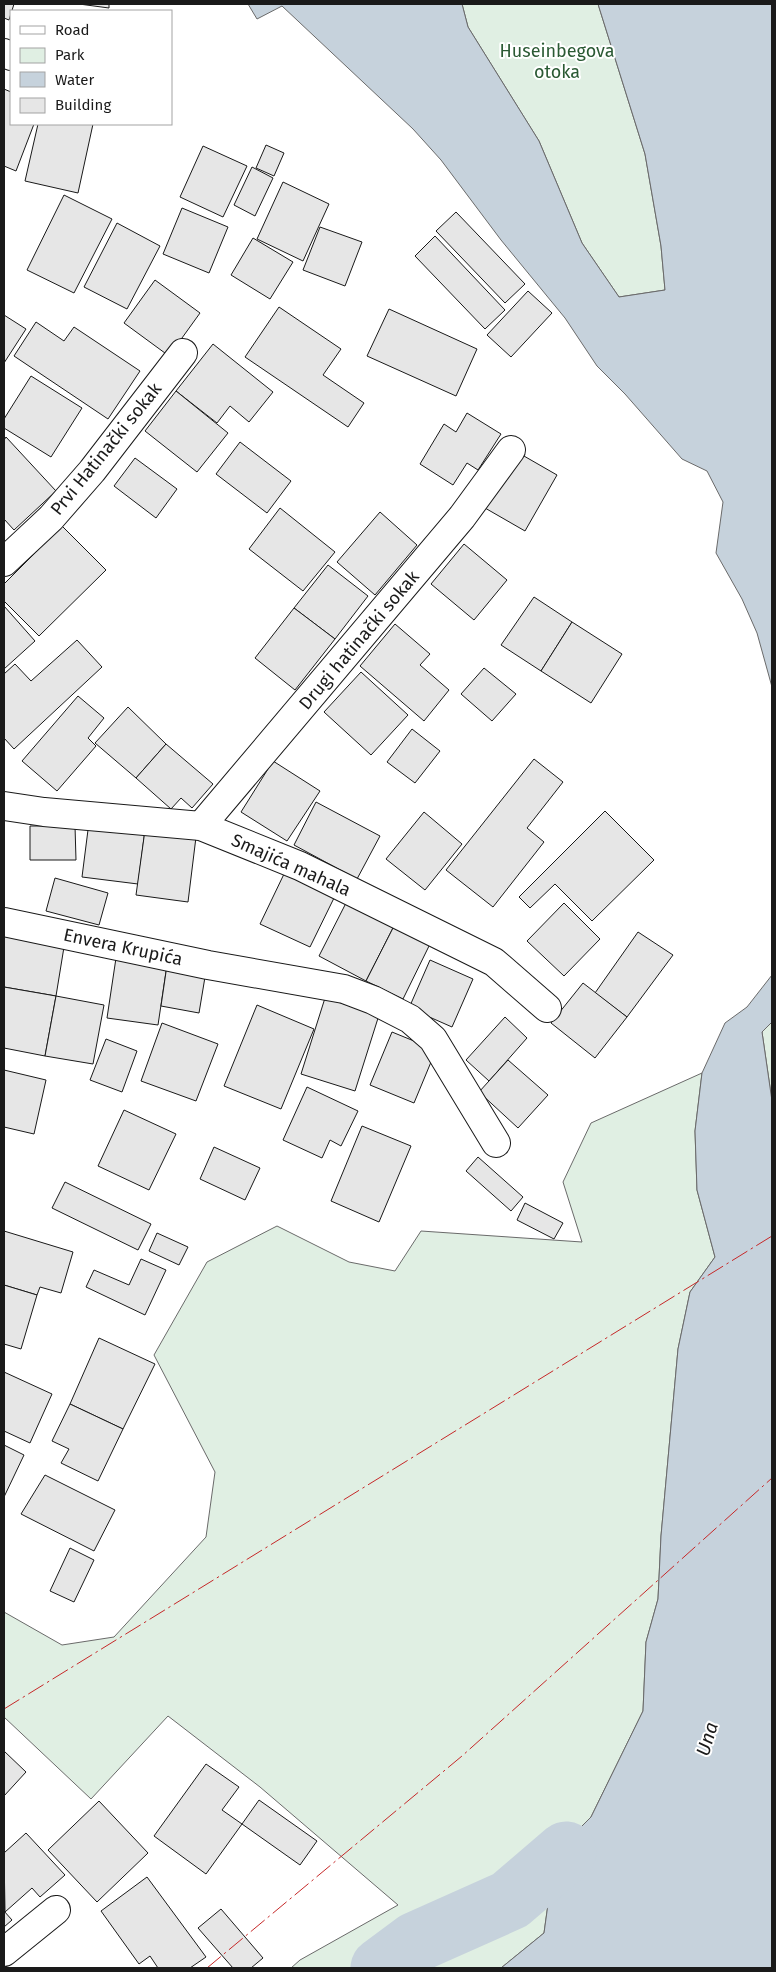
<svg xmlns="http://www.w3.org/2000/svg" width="776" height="1972" viewBox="0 0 776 1972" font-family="'Fira Sans',sans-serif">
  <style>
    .green { fill: #e0efe3; stroke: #6a6a6a }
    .water { fill: #c6d2dc; stroke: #6a6a6a }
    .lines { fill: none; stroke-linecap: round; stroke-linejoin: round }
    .river { stroke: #c6d2dc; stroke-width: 61 }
    .building { fill: #e6e6e6; stroke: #1a1a1a }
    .street-casing { stroke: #1a1a1a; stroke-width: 30 }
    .street { stroke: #fff; stroke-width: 28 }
    .power { stroke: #c62828; stroke-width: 1; stroke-dasharray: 18 4 2.5 4; stroke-linecap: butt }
    .labels { text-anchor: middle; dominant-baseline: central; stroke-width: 4; stroke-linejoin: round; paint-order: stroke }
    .park-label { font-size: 18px; fill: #2b5a34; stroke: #fff }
    .street-label { font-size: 18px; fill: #1a1a1a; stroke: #fff }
    .water-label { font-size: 19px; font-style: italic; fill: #1a1a1a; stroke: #fff }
  </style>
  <rect width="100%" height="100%" fill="#fff"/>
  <g class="green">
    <path d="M462,4H598L645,154L661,246L665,290L619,297L582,243L539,141L468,27Z"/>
    <path d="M772,1022V1101L762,1032Z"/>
    <path d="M702,1073L695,1131L697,1190L715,1257L690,1292L678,1349L661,1536L658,1599L646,1642L643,1711L591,1817L569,1839L549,1897L544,1933L501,1968H291L300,1960L398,1905L260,1787L168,1716L91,1799L4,1717V1612L62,1645L114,1637L206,1537L215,1472L154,1355L207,1262L277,1226L349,1262L395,1271L421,1231L582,1242L563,1182L591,1123Z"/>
  </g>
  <g class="water">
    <path d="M248,4H462L468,27L539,141L582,243L619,297L665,290L661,246L645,154L598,4H772V687L757,633L742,599L716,553L723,502L707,471L682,459L625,394L597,366L565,318L501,240L441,160L413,129L282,6L257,19Z"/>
    <path d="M772,975V1022L762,1032L772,1101V1968H501L544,1933L549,1897L569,1839L591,1817L643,1711L646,1642L658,1599L661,1536L678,1349L690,1292L715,1257L697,1190L695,1131L702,1073L725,1023L747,1007Z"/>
  </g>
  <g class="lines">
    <path class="river" d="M381,1968L416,1942L510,1900L566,1852"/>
  </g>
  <g class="building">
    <path d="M4,4H14L9,20L4,18Z"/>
    <path d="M79,4H109V8Z"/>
    <path d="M4,89L11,92V124H34L16,171L4,166Z"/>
    <path d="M38,124H93L78,193L25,181Z"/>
    <path d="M266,145L284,153L274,176L256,168Z"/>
    <path d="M203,146L247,166L223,217L180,197Z"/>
    <path d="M252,167L273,178L255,216L234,205Z"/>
    <path d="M283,182L329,204L303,261L257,239Z"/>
    <path d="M64,195L112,219L74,293L27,270Z"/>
    <path d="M182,208L228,227L209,273L163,254Z"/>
    <path d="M456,212L525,284L505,303L436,231Z"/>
    <path d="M117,223L160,246L127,309L84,287Z"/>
    <path d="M320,227L362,242L345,286L303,270Z"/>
    <path d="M435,236L505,310L485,329L415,256Z"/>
    <path d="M253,238L293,262L270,299L231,275Z"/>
    <path d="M155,280L200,313L169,356L124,323Z"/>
    <path d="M528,291L552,313L511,357L487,335Z"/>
    <path d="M279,307L341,349L323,375L364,403L348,427L245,357Z"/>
    <path d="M389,309L477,349L456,396L367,356Z"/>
    <path d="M4,315L26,329L4,363Z"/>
    <path d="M36,322L64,341L74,327L140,371L108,419L14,356Z"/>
    <path d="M213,344L273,392L249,422L230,406L217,423L176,391Z"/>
    <path d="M31,376L82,408L51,457L4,428V419Z"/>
    <path d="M176,391L228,433L197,472L145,431Z"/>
    <path d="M467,413L501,434L478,470L467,463L453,485L420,464L444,424L456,432Z"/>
    <path d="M6,437L56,491L14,530L4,519V440Z"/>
    <path d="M240,442L291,481L267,513L216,474Z"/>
    <path d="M517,452L557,475L525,531L485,508Z"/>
    <path d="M135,458L177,489L156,518L114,486Z"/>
    <path d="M280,508L335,552L303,591L249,549Z"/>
    <path d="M380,512L417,545L375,595L337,562Z"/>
    <path d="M62,526L106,570L39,636L4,601V584Z"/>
    <path d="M464,544L507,580L474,620L431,584Z"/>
    <path d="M328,565L368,596L335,639L294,608Z"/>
    <path d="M534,597L572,622L541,671L501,645Z"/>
    <path d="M4,606L35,641L4,669Z"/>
    <path d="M294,608L335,639L295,690L255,658Z"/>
    <path d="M572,622L622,654L591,703L541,671Z"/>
    <path d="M395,624L430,654L420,665L449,690L424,721L360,666Z"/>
    <path d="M77,640L102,667L14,749L4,738V674L15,664L31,681Z"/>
    <path d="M484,668L516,694L492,721L461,694Z"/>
    <path d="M361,672L408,715L371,755L324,712Z"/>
    <path d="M78,696L104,718L88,738L96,746L57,791L22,761Z"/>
    <path d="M128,707L166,744L136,778L95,743Z"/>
    <path d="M412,729L440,751L415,783L387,762Z"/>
    <path d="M166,744L213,784L192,808L181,798L171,809L136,778Z"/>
    <path d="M534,759L563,782L527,828L544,842L493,907L446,870Z"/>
    <path d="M273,761L320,791L287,841L241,812Z"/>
    <path d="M316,802L380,836L357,879L294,845Z"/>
    <path d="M605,811L654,860L592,921L555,884L530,908L519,897Z"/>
    <path d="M424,812L462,844L425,890L386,859Z"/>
    <path d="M89,822L145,830L138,884L82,877Z"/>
    <path d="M30,826H75L76,860H30Z"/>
    <path d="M145,830L196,837L188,902L136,895Z"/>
    <path d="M284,874L334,898L310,947L260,924Z"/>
    <path d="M55,878L108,893L99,925L46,911Z"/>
    <path d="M346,903L394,926L366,981L319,956Z"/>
    <path d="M564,903L600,939L564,976L527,941Z"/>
    <path d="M394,926L430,944L403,999L366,981Z"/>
    <path d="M638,932L673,955L627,1017L595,993Z"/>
    <path d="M4,936L64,947L56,996L4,987Z"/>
    <path d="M116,958L167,965L158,1025L107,1018Z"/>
    <path d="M430,960L473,979L452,1027L409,1008Z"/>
    <path d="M167,965L206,971L199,1013L161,1006Z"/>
    <path d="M583,983L627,1017L595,1058L551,1023Z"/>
    <path d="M4,987L56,996L45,1056L4,1048Z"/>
    <path d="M56,996L104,1005L93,1064L45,1056Z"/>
    <path d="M325,998L379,1015L355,1091L301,1074Z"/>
    <path d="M257,1005L314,1029L281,1109L224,1086Z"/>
    <path d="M505,1017L527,1038L489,1081L466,1060Z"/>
    <path d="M162,1023L218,1044L196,1101L141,1081Z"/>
    <path d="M392,1032L436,1050L414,1103L370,1085Z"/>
    <path d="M106,1039L137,1051L122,1092L90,1080Z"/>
    <path d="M508,1060L548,1095L518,1128L479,1092Z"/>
    <path d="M4,1070L46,1080L34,1134L4,1127Z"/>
    <path d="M307,1087L358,1111L341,1146L330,1140L322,1158L283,1140Z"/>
    <path d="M124,1110L176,1134L149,1190L98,1166Z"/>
    <path d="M362,1126L411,1146L379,1222L331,1201Z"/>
    <path d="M214,1147L260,1168L245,1200L200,1179Z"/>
    <path d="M478,1157L523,1197L511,1211L466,1171Z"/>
    <path d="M65,1182L151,1224L138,1250L52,1208Z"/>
    <path d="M525,1203L563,1223L554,1239L517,1220Z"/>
    <path d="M4,1231L73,1252L61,1293L40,1287L37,1295L4,1285Z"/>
    <path d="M157,1233L188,1247L179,1265L149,1251Z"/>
    <path d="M141,1259L166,1270L145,1315L86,1287L94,1270L129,1285Z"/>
    <path d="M4,1285L37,1295L21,1349L4,1344Z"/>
    <path d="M99,1338L155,1364L123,1429L70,1404Z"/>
    <path d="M4,1372L52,1394L30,1443L4,1431Z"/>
    <path d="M70,1404L123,1429L98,1481L61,1463L69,1449L52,1441Z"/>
    <path d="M4,1445L24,1455L4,1497Z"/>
    <path d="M45,1475L115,1510L94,1551L21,1514Z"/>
    <path d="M70,1548L94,1560L74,1602L50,1591Z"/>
    <path d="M4,1751L26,1772L4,1796Z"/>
    <path d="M206,1764L239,1787L222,1810L242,1824L206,1874L154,1836Z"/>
    <path d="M259,1800L317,1841L300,1865L242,1824Z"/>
    <path d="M99,1801L148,1853L97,1902L48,1850Z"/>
    <path d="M26,1833L65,1875L40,1897L32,1888L5,1912L4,1853Z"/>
    <path d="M147,1877L206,1957L190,1968H158L150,1956L139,1964L101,1911Z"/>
    <path d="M221,1909L263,1958L251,1968H233L198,1928Z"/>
    <path d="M4,1911L12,1920L4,1927Z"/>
  </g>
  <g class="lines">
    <g class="street-casing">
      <g id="street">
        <path d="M4,53L11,56"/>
        <path d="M4,562L51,518L92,471L183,353"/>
        <path d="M4,806L44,812L201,826L300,866L494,962L547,1008"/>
        <path d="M201,826L462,517L511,450"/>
        <path d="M4,922L208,965L344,989L373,1000L410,1019L433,1039L496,1143"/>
        <path d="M4,1952L56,1910"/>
      </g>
    </g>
    <use href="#street" class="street"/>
    <g class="power">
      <path d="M4,1709L772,1236"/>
      <path d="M207,1968L462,1756L772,1478"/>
    </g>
  </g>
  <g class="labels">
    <g class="park-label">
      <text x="557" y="51">Huseinbegova<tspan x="557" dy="21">otoka</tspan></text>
    </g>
    <g class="street-label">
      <text transform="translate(106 449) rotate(-51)">Prvi Hatinački sokak</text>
      <text transform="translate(359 640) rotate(-50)">Drugi hatinački sokak</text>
      <text transform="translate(291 865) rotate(24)">Smajića mahala</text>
      <text transform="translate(123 947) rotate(12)">Envera Krupića</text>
    </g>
    <g class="water-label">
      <text transform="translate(707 1739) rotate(-73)">Una</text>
    </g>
  </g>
  <rect width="776" height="1972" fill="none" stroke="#1a1a1a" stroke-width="10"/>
  <rect x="10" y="10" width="162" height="115" fill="#ffffff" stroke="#a3a3a3"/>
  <rect x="20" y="26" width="25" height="8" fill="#ffffff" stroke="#a3a3a3"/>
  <text x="55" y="35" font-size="15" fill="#1a1a1a">Road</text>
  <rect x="20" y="48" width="25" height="15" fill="#e0efe3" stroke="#a3a3a3"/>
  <text x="55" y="60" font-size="15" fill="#1a1a1a">Park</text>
  <rect x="20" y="72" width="25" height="15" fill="#c6d2dc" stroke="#a3a3a3"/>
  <text x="55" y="85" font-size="15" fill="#1a1a1a">Water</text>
  <rect x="20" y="98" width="25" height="15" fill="#e6e6e6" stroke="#a3a3a3"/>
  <text x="55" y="110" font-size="15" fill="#1a1a1a">Building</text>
</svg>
